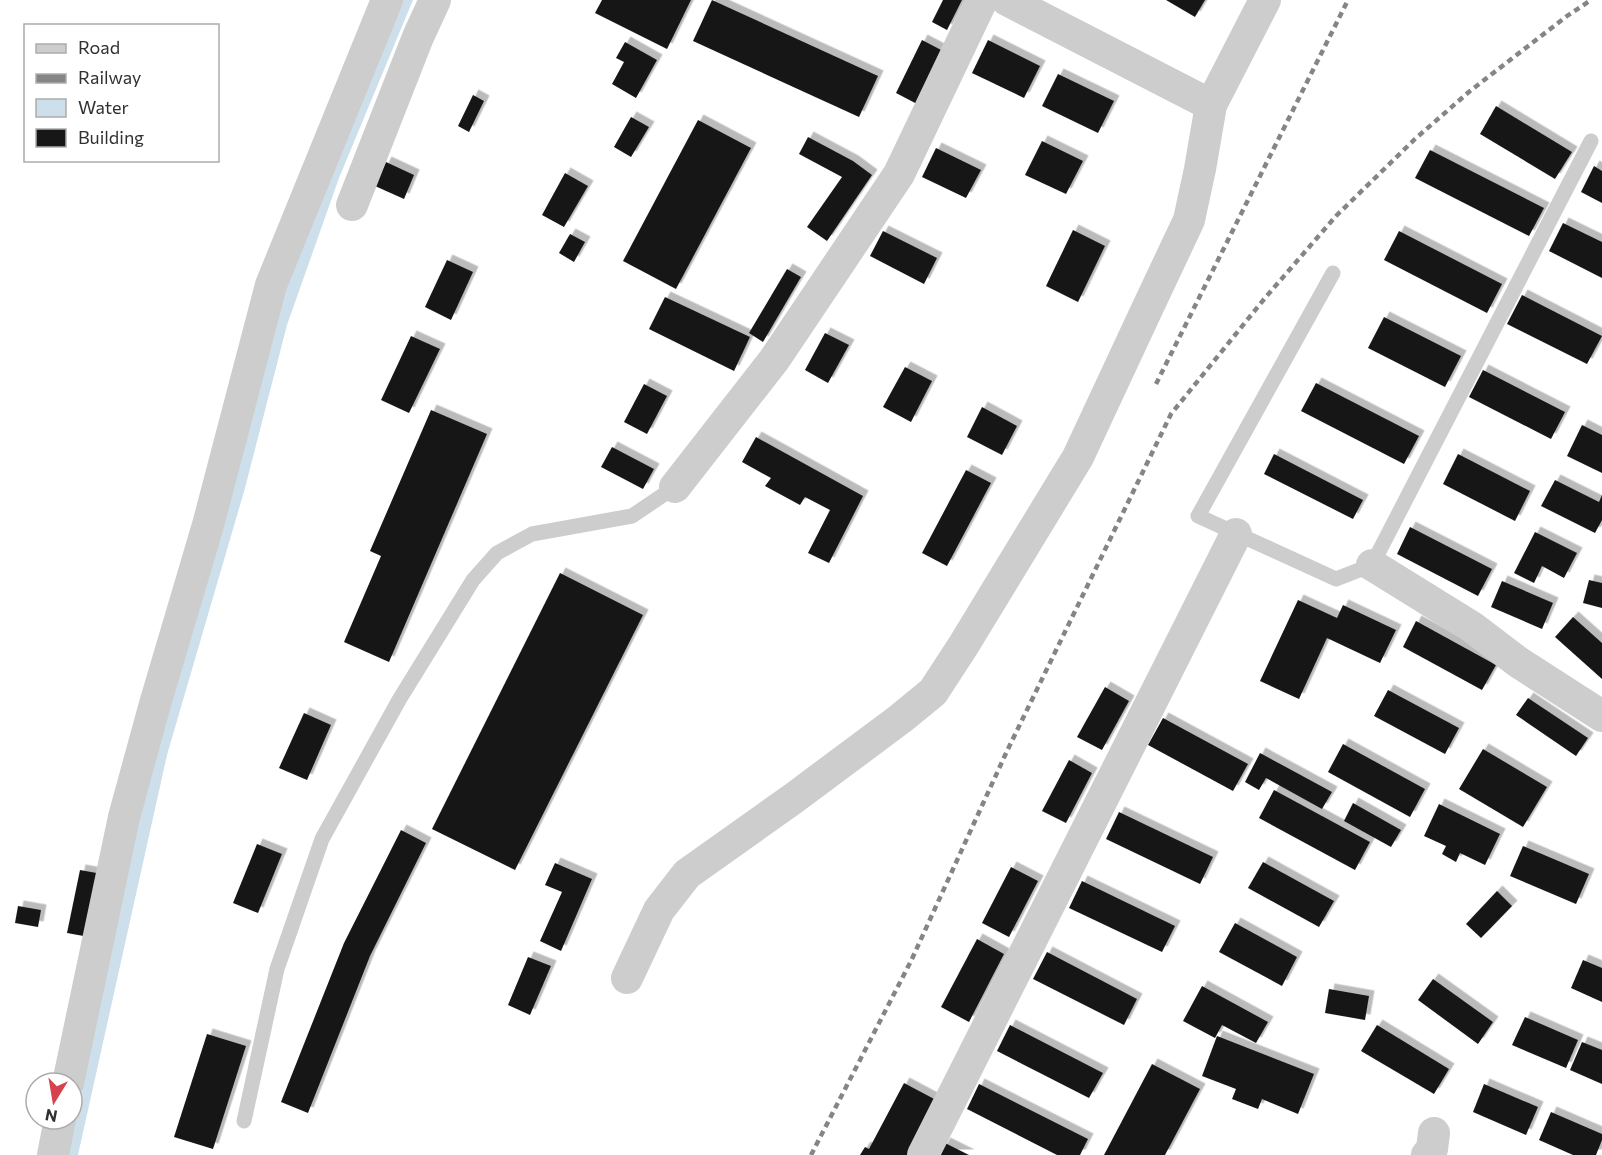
<svg xmlns="http://www.w3.org/2000/svg" width="1602" height="1155" viewBox="0 0 1602 1155" font-family="Commissioner,sans-serif">
  <style>
    .water { fill: #cddfea }
    .building { fill: #171717; filter: url(#shadow) }
    .lines { fill: none; stroke-linecap: round; stroke-linejoin: round }
    .service { stroke: #cdcdcd; stroke-width: 15 }
    .minor { stroke: #cdcdcd; stroke-width: 32 }
    .rail { stroke: #858585; stroke-width: 4.5; stroke-dasharray: 6 4.5; stroke-linecap: butt }
  </style>
  <defs>
    <filter id="shadow"><feDropShadow dx="5.5" dy="-5.5" stdDeviation="0" flood-color="#0004"/></filter>
  </defs>
  <rect width="100%" height="100%" fill="#fff"/>
  <path class="water" d="M397,0H413L339,178L287,325L245,488L167,755L78,1155H61L72,1119V1107L127,855L273,320Z"/>
  <g class="building">
    <path d="M602,0H691L667,49L595,13Z"/>
    <path d="M712,0L878,76L859,117L693,41Z"/>
    <path d="M943,0H962L947,30L932,22Z"/>
    <path d="M1166,0H1205L1195,17Z"/>
    <path d="M922,40L945,52L919,105L896,93Z"/>
    <path d="M988,40L1040,66L1024,98L972,73Z"/>
    <path d="M625,42L657,60L636,98L612,84L624,62L616,58Z"/>
    <path d="M1058,74L1114,101L1098,133L1042,106Z"/>
    <path d="M473,95L484,101L469,132L458,126Z"/>
    <path d="M1496,106L1572,152L1555,179L1480,134Z"/>
    <path d="M631,117L649,127L631,157L614,147Z"/>
    <path d="M698,120L751,148L676,289L623,261Z"/>
    <path d="M808,137L853,161L872,175L827,241L807,227L842,177L799,154Z"/>
    <path d="M1042,141L1083,161L1066,194L1025,175Z"/>
    <path d="M936,148L981,170L966,198L922,177Z"/>
    <path d="M1430,150L1544,208L1529,236L1415,178Z"/>
    <path d="M386,162L414,175L404,199L375,186Z"/>
    <path d="M1594,166L1602,171V203L1581,192Z"/>
    <path d="M565,173L588,186L564,227L542,215Z"/>
    <path d="M1563,223L1602,242V278L1549,251Z"/>
    <path d="M1073,230L1105,246L1078,302L1046,286Z"/>
    <path d="M883,231L937,258L924,284L870,256Z"/>
    <path d="M1399,231L1502,284L1487,313L1384,260Z"/>
    <path d="M570,234L585,242L574,262L559,253Z"/>
    <path d="M447,260L473,272L451,320L425,307Z"/>
    <path d="M787,269L801,277L763,342L749,333Z"/>
    <path d="M1522,295L1602,336L1587,364L1507,324Z"/>
    <path d="M665,297L750,337L734,371L649,329Z"/>
    <path d="M1384,317L1461,356L1445,387L1368,348Z"/>
    <path d="M825,333L849,345L828,383L805,370Z"/>
    <path d="M411,336L440,349L409,413L381,400Z"/>
    <path d="M905,367L932,381L911,422L883,407Z"/>
    <path d="M1483,370L1565,412L1551,439L1469,397Z"/>
    <path d="M1316,383L1419,436L1404,464L1301,411Z"/>
    <path d="M644,384L667,396L647,434L624,422Z"/>
    <path d="M982,407L1017,426L1002,455L967,437Z"/>
    <path d="M431,410L487,434L389,662L344,642L381,556L370,551Z"/>
    <path d="M1582,425L1602,435V473L1567,456Z"/>
    <path d="M756,437L863,496L829,563L808,553L830,510L805,497L800,505L765,486L771,478L742,462Z"/>
    <path d="M612,447L654,469L643,489L601,467Z"/>
    <path d="M1274,454L1363,500L1353,519L1264,474Z"/>
    <path d="M1458,454L1530,491L1515,521L1443,484Z"/>
    <path d="M966,470L991,483L947,566L922,553Z"/>
    <path d="M1555,480L1599,502L1602,495V520L1595,533L1541,506Z"/>
    <path d="M1410,527L1492,569L1478,596L1397,554Z"/>
    <path d="M1535,532L1577,553L1564,578L1542,566L1534,583L1514,573Z"/>
    <path d="M560,573L643,615L515,870L432,829Z"/>
    <path d="M1589,580L1602,583V608L1583,603Z"/>
    <path d="M1502,581L1553,603L1542,629L1491,607Z"/>
    <path d="M1298,600L1337,618L1343,605L1396,630L1380,663L1327,638L1299,699L1260,681Z"/>
    <path d="M1573,617L1602,643V679L1555,637Z"/>
    <path d="M1416,621L1496,665L1482,690L1403,647Z"/>
    <path d="M1105,687L1129,701L1102,750L1077,737Z"/>
    <path d="M1388,690L1459,728L1445,754L1374,716Z"/>
    <path d="M1528,698L1588,738L1576,756L1516,715Z"/>
    <path d="M304,713L331,725L307,780L279,768Z"/>
    <path d="M1163,718L1248,764L1233,791L1148,745Z"/>
    <path d="M1343,744L1425,789L1410,817L1328,772Z"/>
    <path d="M1483,749L1547,787L1523,827L1459,789Z"/>
    <path d="M1260,753L1332,792L1322,809L1266,778L1259,790L1245,782Z"/>
    <path d="M1069,760L1092,773L1066,823L1042,811Z"/>
    <path d="M1274,790L1370,842L1355,870L1259,818Z"/>
    <path d="M1353,803L1401,830L1391,847L1344,821Z"/>
    <path d="M1439,804L1500,834L1485,865L1460,853L1456,862L1442,854L1446,846L1424,836Z"/>
    <path d="M1119,812L1213,857L1200,884L1106,839Z"/>
    <path d="M401,830L426,843L370,956L308,1113L281,1102L344,943Z"/>
    <path d="M257,844L282,854L258,913L233,903Z"/>
    <path d="M1523,846L1589,874L1576,904L1510,876Z"/>
    <path d="M1263,862L1334,901L1319,927L1248,888Z"/>
    <path d="M555,863L592,879L561,951L540,941L562,892L545,885Z"/>
    <path d="M1011,867L1038,881L1009,937L982,923Z"/>
    <path d="M80,870L102,874L89,937L67,933Z"/>
    <path d="M1082,881L1175,926L1162,952L1069,908Z"/>
    <path d="M1497,891L1512,906L1481,938L1466,924Z"/>
    <path d="M18,906L41,910L38,927L15,923Z"/>
    <path d="M1235,923L1297,957L1282,986L1219,952Z"/>
    <path d="M977,939L1004,954L969,1022L941,1007Z"/>
    <path d="M1047,952L1137,999L1124,1025L1033,979Z"/>
    <path d="M528,957L551,966L530,1015L508,1005Z"/>
    <path d="M1583,960L1602,968V1002L1571,988Z"/>
    <path d="M1433,979L1493,1022L1478,1044L1418,1000Z"/>
    <path d="M1202,986L1268,1022L1256,1043L1222,1025L1215,1038L1183,1021Z"/>
    <path d="M1329,989L1369,996L1365,1020L1325,1013Z"/>
    <path d="M1525,1017L1578,1040L1566,1068L1512,1045Z"/>
    <path d="M1010,1025L1103,1073L1089,1098L997,1051Z"/>
    <path d="M1377,1025L1449,1069L1434,1094L1361,1051Z"/>
    <path d="M207,1034L246,1046L213,1149L174,1137Z"/>
    <path d="M1217,1036L1314,1074L1298,1114L1262,1099L1258,1109L1232,1099L1236,1089L1202,1076Z"/>
    <path d="M1582,1042L1602,1050V1084L1570,1070Z"/>
    <path d="M1152,1064L1200,1089L1165,1155H1104Z"/>
    <path d="M904,1083L938,1101L910,1155H860L865,1147L869,1149Z"/>
    <path d="M979,1084L1088,1139L1080,1155H1057L967,1109Z"/>
    <path d="M1484,1084L1538,1107L1526,1135L1473,1112Z"/>
    <path d="M1551,1112L1602,1134V1140L1596,1155H1573L1539,1140Z"/>
    <path d="M945,1143L969,1155H938Z"/>
  </g>
  <g class="lines">
    <g class="service">
      <path d="M1333,273L1198,516L1336,579L1372,565L1591,141"/>
      <path d="M244,1121L277,969L322,839L399,700L473,580L497,553L532,534L632,516L675,487"/>
    </g>
    <g class="minor">
      <path d="M1007,0L1211,105"/>
      <path d="M352,205L418,37L435,0"/>
      <path d="M675,487L774,360L899,174L982,0"/>
      <path d="M1372,565L1472,627L1518,662L1602,716"/>
      <path d="M627,978L659,910L687,874L794,798L900,719L933,692L963,646L1078,457L1148,307L1189,220L1200,169L1211,105L1265,0"/>
      <path d="M68,1083L124,817L155,704L208,525L271,285L387,0"/>
      <path d="M53,1155L60,1119"/>
      <path d="M923,1155L1236,534"/>
      <path d="M1427,1155L1432,1149L1434,1133"/>
    </g>
    <g class="rail">
      <path d="M1156,384L1348,0"/>
      <path d="M811,1155L911,961L1007,751L1171,414L1265,298L1336,216L1415,139L1470,91L1567,16L1591,0"/>
    </g>
  </g>
  <rect x="24" y="24" width="195" height="138" fill="#ffffff" stroke="#acacac" stroke-width="1.5"/>
  <rect x="36" y="44" width="30" height="9" fill="#cdcdcd" stroke="#acacac" stroke-width="1.5"/>
  <text x="78" y="54" font-size="18" fill="#303030">Road</text>
  <rect x="36" y="74" width="30" height="9" fill="#858585" stroke="#acacac" stroke-width="1.5"/>
  <text x="78" y="84" font-size="18" fill="#303030">Railway</text>
  <rect x="36" y="99" width="30" height="18" fill="#cddfea" stroke="#acacac" stroke-width="1.5"/>
  <text x="78" y="114" font-size="18" fill="#303030">Water</text>
  <rect x="36" y="129" width="30" height="18" fill="#171717" stroke="#acacac" stroke-width="1.5"/>
  <text x="78" y="144" font-size="18" fill="#303030">Building</text>
  <g transform="translate(54 1101) rotate(191)"><circle r="28" fill="#ffffff" stroke="#acacac" stroke-width="1.5"/>
  <path d="M0-4.5L10 22L0 15L-10 22Z" fill="#d7424f"/>
  <text y="-9" font-size="16" font-weight="bold" text-anchor="middle" fill="#303030">N</text>
  </g>
</svg>
